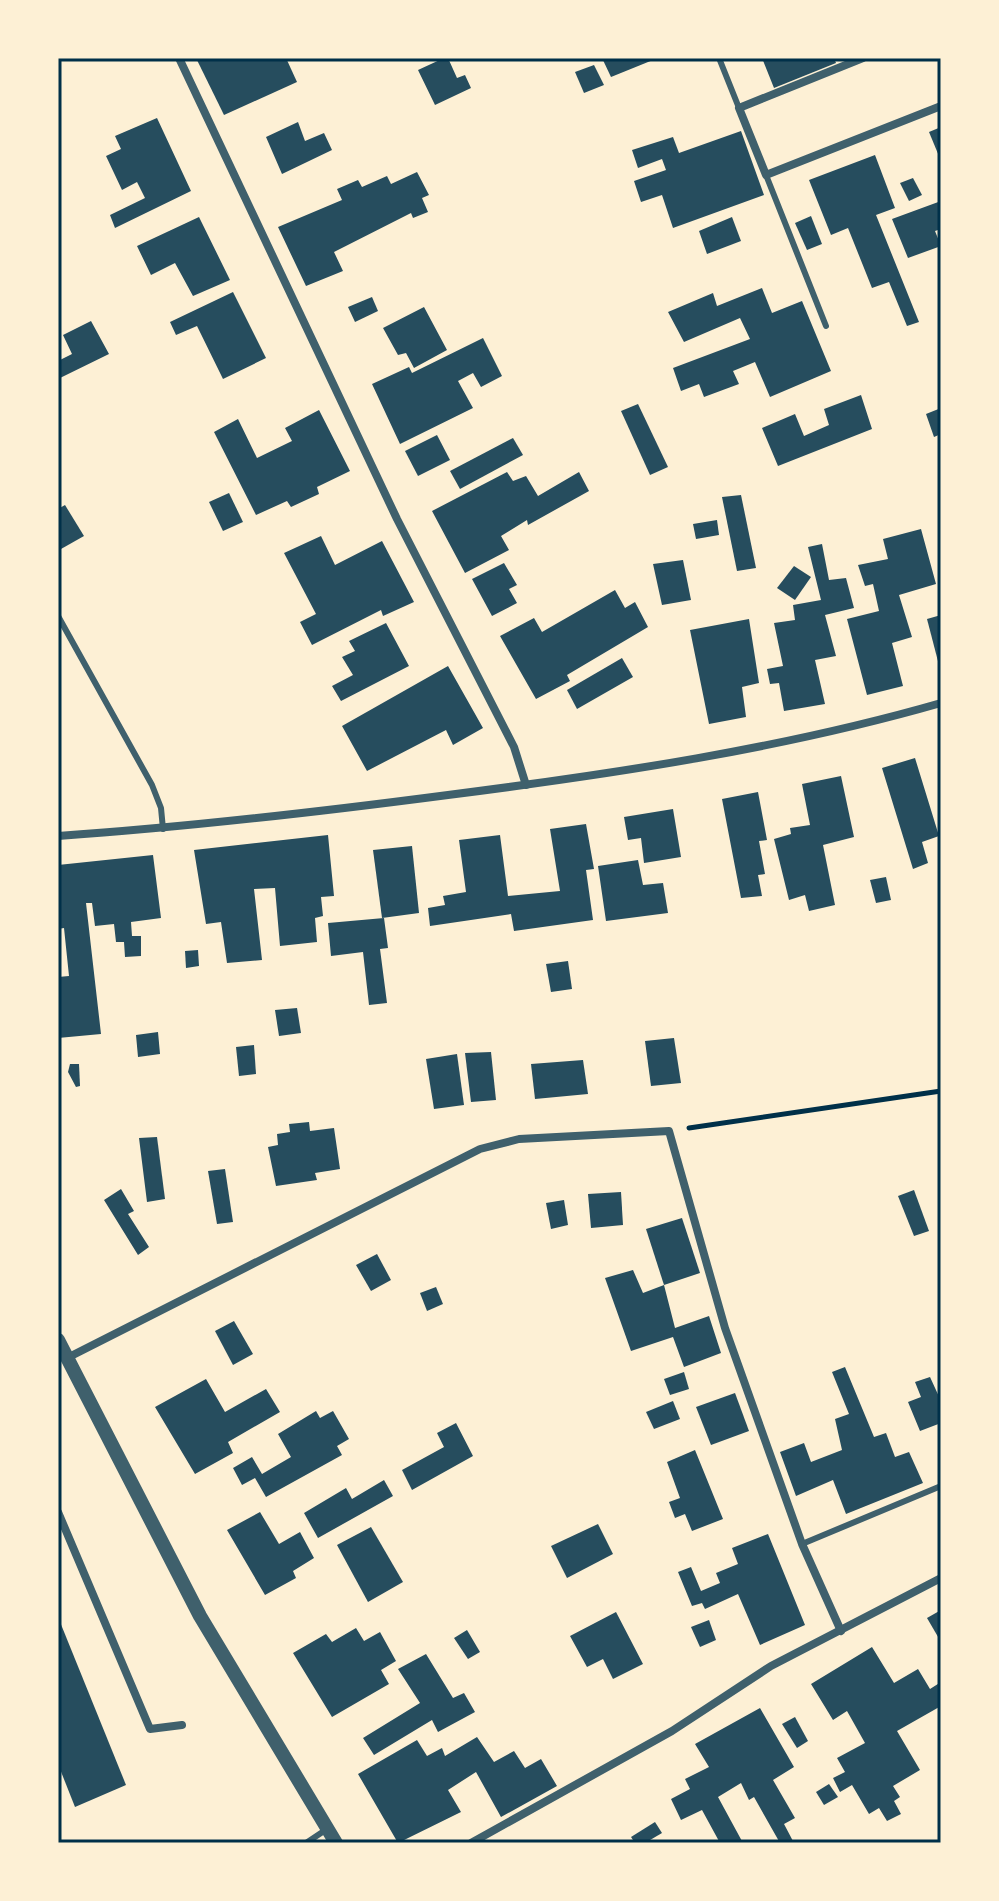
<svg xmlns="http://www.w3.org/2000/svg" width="999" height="1901" viewBox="0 0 999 1901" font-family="Overpass,sans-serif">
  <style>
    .building { fill: #264d5e }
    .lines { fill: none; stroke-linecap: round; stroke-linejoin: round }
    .path { stroke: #003049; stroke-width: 5 }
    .service { stroke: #3f606c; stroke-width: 6 }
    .minor { stroke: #3f606c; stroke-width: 8 }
    .tertiary { stroke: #3f606c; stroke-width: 14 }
    .neatline { fill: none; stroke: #003049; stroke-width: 3 }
  </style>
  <rect width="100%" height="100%" fill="#fdf0d5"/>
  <g class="building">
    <path d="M196,58H286L297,82L224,115Z"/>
    <path d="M444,58H448L457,78L465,75L471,88L435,105L418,70Z"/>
    <path d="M602,58H652L653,60L611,77Z"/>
    <path d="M762,58H834L836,63L774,88Z"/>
    <path d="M594,65L604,85L584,93L575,72Z"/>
    <path d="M157,118L191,191L115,228L110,215L145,198L137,182L122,190L106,156L121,149L115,136Z"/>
    <path d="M298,122L305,141L324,133L332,150L282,174L266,137Z"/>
    <path d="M941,127V161L929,132Z"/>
    <path d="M741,131L764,195L673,228L662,195L641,202L634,181L666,170L662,159L638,168L632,150L673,137L679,153Z"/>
    <path d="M875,155L895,208L876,215L919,322L907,326L889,282L872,288L848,228L831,235L809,180Z"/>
    <path d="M417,172L429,195L422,198L428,212L413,218L411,213L334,252L343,271L306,286L278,227L342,200L337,189L358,180L362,187L387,176L391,184Z"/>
    <path d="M913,178L922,195L909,201L900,183Z"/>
    <path d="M941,201V229L935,231L941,246L908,258L892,219Z"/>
    <path d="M811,216L822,244L807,250L795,223Z"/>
    <path d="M199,217L230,280L193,296L175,263L151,275L137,246Z"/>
    <path d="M732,217L741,241L707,254L699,231Z"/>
    <path d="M762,288L772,313L802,301L831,371L770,397L755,362L733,371L739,384L704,397L699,384L681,391L673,368L750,339L740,318L684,342L668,312L713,293L717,306Z"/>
    <path d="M233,292L266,358L223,379L197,326L176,335L170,322Z"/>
    <path d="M372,297L378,311L355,322L348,307Z"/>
    <path d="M424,307L447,350L414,368L406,353L398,355L383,328Z"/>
    <path d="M91,321L109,354L60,378L58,361L72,354L63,335Z"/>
    <path d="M483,338L502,376L481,387L473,373L458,381L473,408L400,444L372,384L409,367L412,373Z"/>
    <path d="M861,395L872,429L778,466L762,428L795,414L804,436L829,425L824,409Z"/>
    <path d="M638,404L668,467L650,475L621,411Z"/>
    <path d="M941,408V434L934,437L926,414Z"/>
    <path d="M319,410L350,471L317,487L319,494L291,507L287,501L256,515L214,432L238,419L257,458L292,441L285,428Z"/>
    <path d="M437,435L450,460L418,476L405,451Z"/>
    <path d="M513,438L523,455L460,489L450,471Z"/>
    <path d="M507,472L513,481L526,476L538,496L579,472L589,491L528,525L527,520L501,536L509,550L465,573L432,511Z"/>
    <path d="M229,493L243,522L223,531L209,502Z"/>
    <path d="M741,495L756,568L737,571L722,497Z"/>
    <path d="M65,505L84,536L61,549L58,509Z"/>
    <path d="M717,520L719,535L696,539L693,524Z"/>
    <path d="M921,529L936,584L899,595L912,637L892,643L903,686L867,695L847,619L879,611L873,584L865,586L858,565L888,559L883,539Z"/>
    <path d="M321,536L335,565L382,541L414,602L383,616L381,610L312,645L300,622L316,614L284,553Z"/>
    <path d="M822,544L829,580L846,578L854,608L825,615L836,656L815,660L825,704L784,711L779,683L770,684L767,669L783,666L774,623L795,620L793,605L821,600L808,547Z"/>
    <path d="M683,560L691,600L662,605L653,564Z"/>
    <path d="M504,563L517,585L509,589L517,603L492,616L472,579Z"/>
    <path d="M794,566L811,577L795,600L777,588Z"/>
    <path d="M615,590L625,608L635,602L648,627L567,675L570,681L536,699L500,636L534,618L542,632Z"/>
    <path d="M941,615V669H940L927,619Z"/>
    <path d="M749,619L759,683L742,687L746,717L709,724L690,630Z"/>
    <path d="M386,623L409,666L341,701L332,686L353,675L342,657L355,651L349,641Z"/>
    <path d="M622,658L633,677L577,709L567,690Z"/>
    <path d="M448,666L483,728L453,745L446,730L367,771L342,726Z"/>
    <path d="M915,758L939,836L922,842L928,863L913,869L882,768Z"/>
    <path d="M841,776L854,837L823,845L835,905L809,911L805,895L789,900L774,839L791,834L790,828L810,825L802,784Z"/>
    <path d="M758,792L767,840L759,841L765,874L758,875L762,896L741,898L722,799Z"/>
    <path d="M673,809L681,857L644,863L641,838L628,840L624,817Z"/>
    <path d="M586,824L594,869L586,870L593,920L514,931L511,914L430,926L428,908L445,905L443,896L466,892L459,840L500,835L508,896L560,891L550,829Z"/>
    <path d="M328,835L334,896L321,897L323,916L315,918L317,942L280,946L275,888L254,889L262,960L227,963L221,922L206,924L194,850Z"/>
    <path d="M412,846L419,913L382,918L373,850Z"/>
    <path d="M153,855L161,918L131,922L132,936H141V956L125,957L124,942H116L114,924L95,926L92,903H86L101,1034L58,1038V977L69,976L64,928L58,929V865Z"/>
    <path d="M638,860L643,885L663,883L668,913L606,921L598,866Z"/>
    <path d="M886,877L891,900L876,903L870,880Z"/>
    <path d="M384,918L388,948L380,949L387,1003L369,1005L363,952L331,956L328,923Z"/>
    <path d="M198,950L199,966L186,968L185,951Z"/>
    <path d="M568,961L572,989L551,992L546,964Z"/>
    <path d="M297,1008L301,1033L279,1036L275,1010Z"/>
    <path d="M158,1032L160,1054L138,1057L136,1035Z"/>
    <path d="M674,1038L681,1083L651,1086L645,1041Z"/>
    <path d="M254,1045L256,1074L239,1076L236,1047Z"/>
    <path d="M491,1052L496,1100L471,1102L465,1053Z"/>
    <path d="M457,1054L464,1105L434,1109L426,1059Z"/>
    <path d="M583,1060L588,1094L535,1099L531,1064Z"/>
    <path d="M70,1064H79L80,1086L76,1087L68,1072Z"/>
    <path d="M309,1122L310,1131L334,1128L340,1169L315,1173L317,1180L276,1186L268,1147L278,1145L277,1134L290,1132L289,1124Z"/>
    <path d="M157,1137L165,1199L147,1202L139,1138Z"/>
    <path d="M225,1169L233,1222L217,1224L208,1171Z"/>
    <path d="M121,1189L134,1211L128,1214L149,1247L138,1255L104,1200Z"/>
    <path d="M914,1190L929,1231L914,1236L898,1196Z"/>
    <path d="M621,1192L623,1225L591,1228L588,1194Z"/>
    <path d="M564,1200L568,1225L551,1229L546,1203Z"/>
    <path d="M682,1218L700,1273L664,1285L646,1229Z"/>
    <path d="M377,1254L391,1280L371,1291L356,1265Z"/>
    <path d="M633,1270L643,1293L664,1285L675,1328L709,1316L721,1353L684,1367L673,1337L631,1351L605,1278Z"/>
    <path d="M436,1287L443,1304L427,1311L420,1293Z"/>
    <path d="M234,1321L253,1354L233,1365L215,1331Z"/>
    <path d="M845,1367L874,1437L886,1433L895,1457L909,1452L923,1483L846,1514L833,1480L796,1496L780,1452L804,1443L811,1462L842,1450L835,1419L849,1414L832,1372Z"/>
    <path d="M684,1372L689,1389L670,1395L664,1379Z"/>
    <path d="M930,1377L941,1401V1423L920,1431L908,1402L921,1397L915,1382Z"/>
    <path d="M206,1379L225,1412L266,1389L280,1412L228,1442L233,1453L195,1474L155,1407Z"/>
    <path d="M735,1393L749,1431L711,1445L696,1407Z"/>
    <path d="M673,1401L680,1419L654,1429L646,1412Z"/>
    <path d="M316,1411L320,1418L333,1411L349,1439L337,1446L342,1455L266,1497L255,1478L242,1485L233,1468L252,1457L262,1474L291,1457L278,1434Z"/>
    <path d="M456,1423L473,1456L412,1490L402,1470L444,1447L437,1433Z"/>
    <path d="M695,1450L723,1519L692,1531L685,1514L675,1518L669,1502L680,1498L667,1462Z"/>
    <path d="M384,1480L393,1496L318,1538L304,1513L346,1488L352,1499Z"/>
    <path d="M260,1512L279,1544L300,1532L314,1558L293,1571L296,1578L265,1595L227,1530Z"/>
    <path d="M598,1524L613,1554L567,1578L551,1546Z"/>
    <path d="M371,1527L403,1582L368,1602L337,1545Z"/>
    <path d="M768,1534L805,1625L760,1645L738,1594L705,1609L702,1603L692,1606L678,1572L691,1567L701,1591L720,1583L716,1573L738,1564L732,1548Z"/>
    <path d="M941,1610V1642L927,1618Z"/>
    <path d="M616,1612L643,1664L613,1679L603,1659L587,1667L570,1636Z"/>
    <path d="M58,1617L126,1785L75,1807L58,1764Z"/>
    <path d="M709,1620L716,1640L700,1647L691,1627Z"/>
    <path d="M356,1628L364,1641L380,1632L396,1661L381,1670L389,1684L332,1717L293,1653L326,1634L332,1642Z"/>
    <path d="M467,1630L480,1652L468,1659L454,1638Z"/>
    <path d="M872,1647L894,1683L918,1669L930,1689L941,1682V1706L897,1731L920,1770L893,1786L900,1797L894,1801L901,1814L887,1821L879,1808L869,1814L852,1785L840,1792L833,1778L845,1772L837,1758L865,1743L847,1711L833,1720L811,1684Z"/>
    <path d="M426,1654L453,1698L464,1693L475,1712L438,1732L432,1720L374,1755L363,1738L420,1703L398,1669Z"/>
    <path d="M760,1708L794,1767L773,1780L795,1818L784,1824L794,1843H780L754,1797L749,1800L741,1783L718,1797L743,1843H720L702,1810L681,1820L671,1799L690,1789L685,1779L709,1767L695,1744Z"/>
    <path d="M795,1717L808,1741L797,1748L782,1724Z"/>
    <path d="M477,1737L494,1762L514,1751L525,1768L541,1759L557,1786L501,1817L476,1772L448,1790L461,1812L398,1843L358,1774L417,1740L427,1756L442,1748L445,1756Z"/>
    <path d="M829,1784L838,1797L824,1805L816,1792Z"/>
    <path d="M655,1822L662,1833L645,1843H635L631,1837Z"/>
  </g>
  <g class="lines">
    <path class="path" d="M689,1128L941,1091"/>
    <g class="service">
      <path d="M719,58L739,108"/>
      <path d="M766,175L826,326"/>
      <path d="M58,616L152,785L161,808L163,829"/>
      <path d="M802,1544L941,1486"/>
      <path d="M306,1843L327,1829"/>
    </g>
    <g class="minor">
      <path d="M179,58L397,519L514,747L526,785"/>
      <path d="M863,58L739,108L766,175L941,106"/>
      <path d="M58,836C189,827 318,812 448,795C613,774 781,749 941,703"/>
      <path d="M67,1358L480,1149L519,1139L669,1131L725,1328L802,1544L841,1631"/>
      <path d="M58,1512L150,1729L182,1725"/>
      <path d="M471,1843L672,1731L771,1666L941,1578"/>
    </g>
    <path class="tertiary" d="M58,1340L200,1616L336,1843"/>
  </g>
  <rect width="999" height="1901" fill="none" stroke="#fdf0d5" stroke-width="120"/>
  <rect x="60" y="60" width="879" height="1781" class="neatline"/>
</svg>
